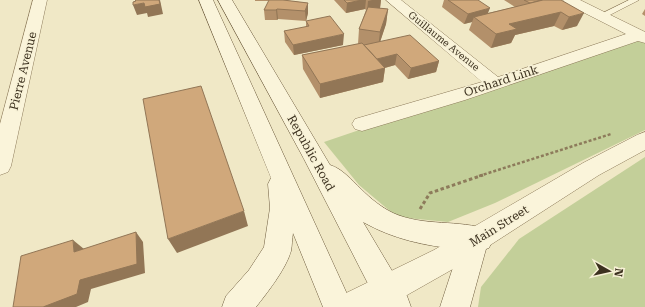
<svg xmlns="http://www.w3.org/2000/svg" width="645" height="307" viewBox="0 0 645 307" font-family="'Roboto Serif',serif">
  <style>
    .green { fill: #c3cf99 }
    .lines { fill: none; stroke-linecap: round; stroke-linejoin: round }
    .service-casing { stroke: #8d7b5b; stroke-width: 1 }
    .minor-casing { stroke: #8d7b5b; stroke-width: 1 }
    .tertiary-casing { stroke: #8d7b5b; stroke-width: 1 }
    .secondary-casing { stroke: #6e5c3e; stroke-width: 1 }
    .path-far1 { stroke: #8d7b5b; stroke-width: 2.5; stroke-dasharray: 3 2; stroke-linecap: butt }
    .path { stroke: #8d7b5b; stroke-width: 3; stroke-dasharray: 3.5 2.5; stroke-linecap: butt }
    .service { fill: #faf4da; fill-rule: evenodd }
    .minor { fill: #faf4da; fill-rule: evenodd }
    .tertiary { fill: #faf4da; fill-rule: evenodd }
    .secondary { fill: #faf4da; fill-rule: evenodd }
    .wall { fill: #b3906a }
    .shaded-wall { fill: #927656 }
    .building { fill: #d0a87b; stroke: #927656 }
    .labels { text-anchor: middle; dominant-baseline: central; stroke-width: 3; stroke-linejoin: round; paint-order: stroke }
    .far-street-label { font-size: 10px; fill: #3c311f; stroke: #f7f1d6 }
    .street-label { font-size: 12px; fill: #3c311f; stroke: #f7f1d6 }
  </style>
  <rect width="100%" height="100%" fill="#f0e8c6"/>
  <g class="green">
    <path d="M636,36L645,41V130L495,203L448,222L397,217L359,185L324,142Z"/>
    <path d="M645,157V307H478L481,287L519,239Z"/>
  </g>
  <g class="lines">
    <g class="service-casing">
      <path id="service" d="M629,0H639L604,18H598L597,16Z"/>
    </g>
    <g class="minor-casing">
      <g id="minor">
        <path d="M33,0H47L11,166L8,172L0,175V124Z"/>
        <path d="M386,0H401L498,77L626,34L565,3L563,0H580L645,32V43L638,41L465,100L362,131L355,129L352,124L355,119L482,82Z"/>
      </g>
    </g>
    <g class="tertiary-casing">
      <path id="tertiary" d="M645,132V150L599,175L453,269L393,303L385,307H336L340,296L434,250L583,163L637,135Z"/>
    </g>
    <g class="secondary-casing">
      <g id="secondary">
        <path d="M199,0H213L353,307H323L293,233C292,239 292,246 291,251C286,269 267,293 256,307H222L226,296L249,270L264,247L270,208L268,184L271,178Z"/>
        <path d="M218,0H232L330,165C343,169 351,180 361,189C371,199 381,207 393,213C424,227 459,219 489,230L493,239L489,248L486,249L470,307H440L459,249C425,246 393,239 363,222L407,296L411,307H380L304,159Z"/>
      </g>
    </g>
    <path class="path-far1" d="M479,176L611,134"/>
    <path class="path" d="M420,209L430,193L483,175"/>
    <use href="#service" class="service"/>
    <use href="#minor" class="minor"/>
    <use href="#tertiary" class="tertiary"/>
    <use href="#secondary" class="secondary"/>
  </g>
  <g class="wall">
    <path d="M255,0H283L308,3V13L306,21L278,19L277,20H265L264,10L269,1H255Z"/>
    <path d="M334,0H381L380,8H379L388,9L386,24L380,42L439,61L436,72L408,79L395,65L385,68L383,82L320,98L303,69L302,55L358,44L359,29L366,10L365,9L346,13Z"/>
    <path d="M444,0H478L488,13L515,7L504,0H561L577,26L562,30L554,26L515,35L511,43L491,48L469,30L472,22L464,24L442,7Z"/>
    <path d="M645,9V16L642,14Z"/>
    <path d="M306,21L343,45L294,55L285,42L284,31L306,27Z"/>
  </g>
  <g class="shaded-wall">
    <path d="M160,0L163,14L148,17L147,13L137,15L133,5Z"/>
    <path d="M362,0H366L365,9L346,13L347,3Z"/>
    <path d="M372,0H381L380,8L367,11L368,1Z"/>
    <path d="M308,3V13L306,21L305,11Z"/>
    <path d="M490,8L486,18L474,17L472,22L464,24L468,14Z"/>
    <path d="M277,9L278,19L277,20L276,10Z"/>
    <path d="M388,9L386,24L378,48L380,32Z"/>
    <path d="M561,12L554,26L515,35L511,43L491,48L496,34L509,24Z"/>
    <path d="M584,13L577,26L562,30L569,17Z"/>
    <path d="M344,34L343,45L294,55L293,45Z"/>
    <path d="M397,54L395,65L373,71L374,60Z"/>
    <path d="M439,61L436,72L408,79L411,68Z"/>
    <path d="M385,68L383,82L320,98V84Z"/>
    <path d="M244,211L248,226L177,253L168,239Z"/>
    <path d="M136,232L143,242L145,273L91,289L88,302L76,307H43Z"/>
    <path d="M73,240L84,249L74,252Z"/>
  </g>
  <g class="building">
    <path d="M135,0H159L160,4L145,7L144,3L133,5V2L136,1Z"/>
    <path d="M269,0H283L308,3L305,11L277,9L276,10H264Z"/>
    <path d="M344,0H362L347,3Z"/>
    <path d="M448,0H478L490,8L468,14Z"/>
    <path d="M524,0H542L530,3Z"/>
    <path d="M543,0H561L584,13L569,17L561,12L509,24L517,29L496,34L474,17Z"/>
    <path d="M368,7L388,9L380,32L359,29Z"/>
    <path d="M330,16L344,34L293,45L284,31L309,26L306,21Z"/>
    <path d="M410,35L439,61L411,68L397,54L377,59L364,45Z"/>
    <path d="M362,43L385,68L320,84L302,55Z"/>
    <path d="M201,86L244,211L168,239L143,99Z"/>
    <path d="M136,232L137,264L80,280L77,294L43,307H13L21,256L73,240L74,252Z"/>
  </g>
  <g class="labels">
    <g class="far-street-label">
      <text transform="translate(444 41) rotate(39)">Guillaume Avenue</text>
    </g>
    <g class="street-label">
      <text transform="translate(23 71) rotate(-76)">Pierre Avenue</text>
      <text transform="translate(501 81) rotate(-18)">Orchard Link</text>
      <text transform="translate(311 153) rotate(61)">Republic Road</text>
      <text transform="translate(499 226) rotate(-32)">Main Street</text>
    </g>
  </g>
  <g transform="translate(609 271) rotate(98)" stroke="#f7f1d6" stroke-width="3" paint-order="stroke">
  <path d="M0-3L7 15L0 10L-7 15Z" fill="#3c311f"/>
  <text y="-6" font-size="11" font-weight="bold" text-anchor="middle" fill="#3c311f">N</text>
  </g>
</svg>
